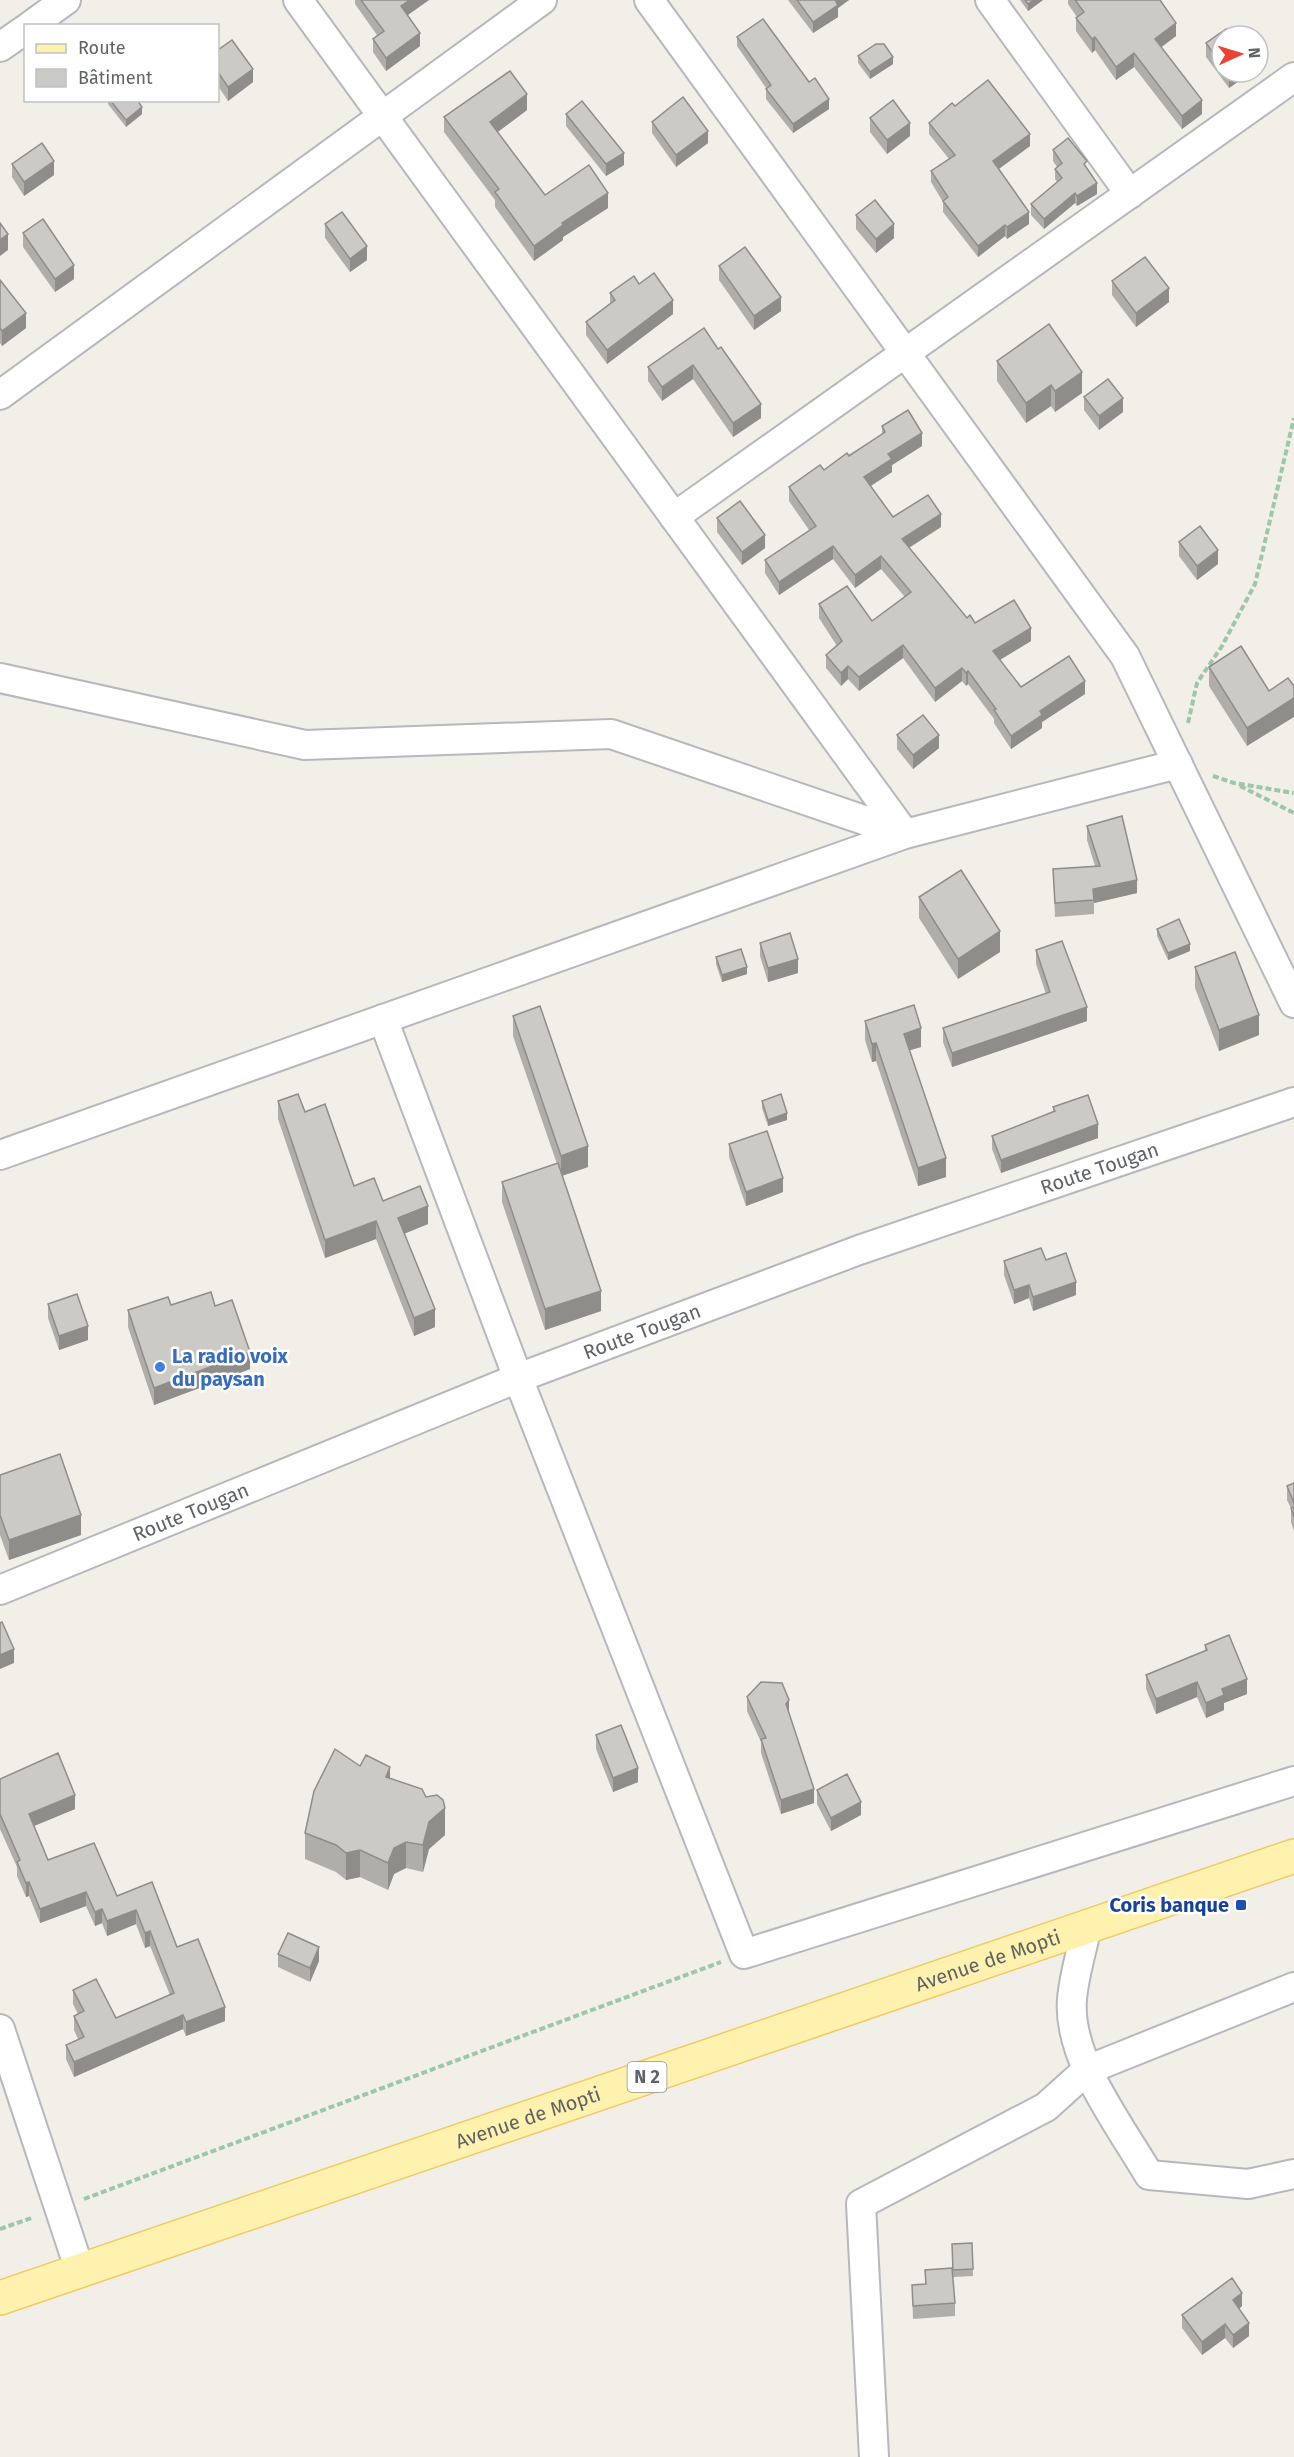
<svg xmlns="http://www.w3.org/2000/svg" width="1294" height="2457" viewBox="0 0 1294 2457" font-family="'Fira Sans',sans-serif">
  <style>
    .lines { fill: none; stroke-linecap: round; stroke-linejoin: round }
    .minor-casing { stroke: #b5b8bc; stroke-width: 32 }
    .primary-casing { stroke: #f2c960; stroke-width: 36 }
    .path { stroke: #9cc7a9; stroke-width: 4; stroke-dasharray: 6 3; stroke-linecap: butt }
    .minor { stroke: #fff; stroke-width: 28 }
    .primary { stroke: #fff2af; stroke-width: 33 }
    .wall { fill: #afaea9 }
    .shaded-wall { fill: #8f8d8a }
    .building { fill: #cccac5; stroke: #8f8d8a; stroke-width: 1.5 }
    .shop-dot { fill: #3f7fe0; stroke: #fff; stroke-width: 2 }
    .transit-dot { fill: #1a4fb4; stroke: #fff; stroke-width: 2 }
    .labels { text-anchor: middle; dominant-baseline: central; stroke-width: 5; stroke-linejoin: round; paint-order: stroke }
    .shield { fill: #fff; stroke: #8f9295; stroke-width: 1.5 }
    .shield-label { font-size: 18px; font-weight: bold; fill: #5f6368 }
    .street-label { font-size: 20px; fill: #5f6368; stroke: #fff }
    .shop-label { font-size: 20px; font-weight: bold; fill: #366cbe; stroke: #fff; text-anchor: start }
    .transit-label { font-size: 20px; font-weight: bold; fill: #164399; stroke: #fff; text-anchor: end }
  </style>
  <rect width="100%" height="100%" fill="#f1efe8"/>
  <g class="lines">
    <g class="minor-casing">
      <g id="minor">
        <path d="M649,0L1125,656L1294,1003"/>
        <path d="M990,0L1130,194"/>
        <path d="M30,26L66,0"/>
        <path d="M0,47L26,29"/>
        <path d="M0,395L542,0"/>
        <path d="M674,517L1294,77"/>
        <path d="M0,678L305,745L611,734L905,834L298,0"/>
        <path d="M383,1019L518,1378L744,1954L1294,1781"/>
        <path d="M0,1155L905,834L1178,764"/>
        <path id="s1" d="M0,1590L518,1378L859,1250L1294,1102"/>
        <path d="M1087,1926C1082,1950 1074,1975 1072,1999C1067,2058 1120,2125 1149,2175L1248,2184L1294,2174"/>
        <path d="M0,2029L80,2271"/>
        <path d="M874,2457L861,2204L1046,2107L1087,2070L1294,1987"/>
      </g>
    </g>
    <g class="primary-casing">
      <g id="primary">
        <path id="s2" d="M0,2298L1294,1856"/>
      </g>
    </g>
    <g class="path">
      <path d="M1188,723L1197,683L1222,646L1255,584L1294,418"/>
      <path d="M1213,776L1234,783L1294,793"/>
      <path d="M1240,786L1294,813"/>
      <path d="M84,2199L721,1962"/>
      <path d="M0,2229L34,2217"/>
    </g>
    <use href="#minor" class="minor"/>
    <use href="#primary" class="primary"/>
  </g>
  <g class="wall">
    <path d="M355,0H429L407,15L420,46L386,71L373,52V39L377,35L355,4Z"/>
    <path d="M788,0H849L838,8V17L813,33Z"/>
    <path d="M1020,0H1043L1028,11Z"/>
    <path d="M1068,0H1160L1176,36L1161,47L1202,114L1182,129L1134,67L1116,80L1095,50L1092,53L1076,31V18L1077,17L1068,4Z"/>
    <path d="M1222,36V72H1249V74L1229,88L1206,57V43Z"/>
    <path d="M737,37L829,109L793,133L766,99V88L737,46Z"/>
    <path d="M218,50L253,82L228,101L218,86Z"/>
    <path d="M858,56L893,64L870,79L858,63Z"/>
    <path d="M108,100H137L142,114L126,127L108,104Z"/>
    <path d="M955,106L1030,146L999,169L1029,224L1007,239L1005,236L978,257L943,212V202L931,182V171L949,159L929,134V123Z"/>
    <path d="M527,110L497,132L545,195L608,208L563,237V240L534,261L495,207V200L444,132V117Z"/>
    <path d="M566,114L624,165L606,176L566,126Z"/>
    <path d="M870,118L910,136L887,154L870,132Z"/>
    <path d="M652,122L708,143L676,167L652,133Z"/>
    <path d="M1053,150L1087,168L1097,194L1077,206L1075,203L1044,229L1031,215V204L1057,182L1055,179V169L1057,167L1053,161Z"/>
    <path d="M12,164L54,175L24,196L12,177Z"/>
    <path d="M856,215L894,238L876,253L856,229Z"/>
    <path d="M325,224L367,260L350,272L325,238Z"/>
    <path d="M23,233L74,279L55,292L23,247Z"/>
    <path d="M719,266L781,311L754,330L719,280Z"/>
    <path d="M0,280L26,328L2,346L0,343Z"/>
    <path d="M1112,281L1169,302L1136,327L1112,295Z"/>
    <path d="M639,284L673,314L607,364L586,335V322L610,304V293Z"/>
    <path d="M704,328L761,418L733,437L693,379L662,401L648,381V367Z"/>
    <path d="M997,361L1082,393L1055,412L1051,406L1026,423L997,381Z"/>
    <path d="M1084,397L1123,412L1099,430L1084,410Z"/>
    <path d="M882,426L922,446L892,465V472L871,486L893,517L941,527L909,548L967,618L975,623L1031,641L1000,660L1021,687L1085,694L1042,722V728L1011,749L994,723V719L968,684L966,686L962,681L935,702L903,658L859,691L848,679L841,686L826,668V655L837,646L819,618V604L872,621L905,597L881,569L855,588L833,559L779,595L765,573V560L809,530L789,501V487L824,470L882,434Z"/>
    <path d="M717,518L765,548L742,565L717,532Z"/>
    <path d="M1179,542L1218,564L1197,580L1179,556Z"/>
    <path d="M1209,667L1269,691L1247,746L1209,686Z"/>
    <path d="M897,735L939,748L913,769L897,749Z"/>
    <path d="M1087,826L1137,893L1094,903V914L1055,917L1053,869L1095,866L1087,840Z"/>
    <path d="M919,897L1000,952L958,979L919,918Z"/>
    <path d="M1157,929L1190,951L1168,960L1157,936Z"/>
    <path d="M760,943L798,973L768,982L760,956Z"/>
    <path d="M1036,950L1087,1021L952,1067L943,1042V1028L1046,994L1036,964Z"/>
    <path d="M716,957L747,974L722,982L716,964Z"/>
    <path d="M1195,967L1259,1035L1219,1051L1195,988Z"/>
    <path d="M513,1016L588,1167L562,1176L601,1311L545,1330L502,1202V1182L557,1164L513,1036Z"/>
    <path d="M865,1021L921,1047L909,1050L946,1177L918,1186L876,1061L872,1062L865,1040Z"/>
    <path d="M278,1101L305,1112L354,1186L428,1224L404,1234L435,1327L414,1336L376,1239L325,1258L278,1119Z"/>
    <path d="M762,1101L787,1120L768,1126L762,1108Z"/>
    <path d="M1053,1107L1098,1138L1001,1173L992,1149V1136L1053,1112Z"/>
    <path d="M729,1144L783,1192L746,1206L729,1157Z"/>
    <path d="M1046,1260L1076,1295L1033,1311L1029,1298L1014,1304L1004,1275V1261Z"/>
    <path d="M48,1304L88,1340L59,1350L48,1318Z"/>
    <path d="M171,1305L215,1306L250,1369L154,1405L128,1327V1310Z"/>
    <path d="M0,1475L81,1535L9,1560L0,1535Z"/>
    <path d="M1294,1483V1531L1291,1522V1508L1287,1500V1486Z"/>
    <path d="M1205,1645L1247,1694L1224,1703V1710L1206,1718L1197,1697L1156,1714L1146,1689V1675L1205,1651Z"/>
    <path d="M747,1697L789,1714L814,1803L781,1814L761,1753V1742L747,1711Z"/>
    <path d="M596,1735L638,1782L613,1792L596,1749Z"/>
    <path d="M360,1766L390,1778L445,1835L429,1849L423,1872L406,1868L394,1874L388,1890L360,1877L346,1880L336,1872L305,1859V1833Z"/>
    <path d="M0,1779L75,1809L34,1826L48,1860L117,1896L152,1882L177,1947L225,2021L186,2036L183,2029L74,2077L66,2059V2045L78,2039L74,2030V2016L78,2014L73,2004V1990L116,2018L170,1995L150,1946L145,1948L136,1924L107,1936L102,1923L95,1926L86,1906L40,1923L29,1896L26,1897L17,1876V1867L0,1829Z"/>
    <path d="M817,1790L861,1815L831,1831L817,1804Z"/>
    <path d="M278,1954L319,1961L310,1982L278,1967Z"/>
    <path d="M972,2243L973,2276L953,2277L952,2244Z"/>
    <path d="M925,2270L955,2303V2316L913,2319L912,2285L925,2284Z"/>
    <path d="M1242,2306L1239,2309L1249,2336L1233,2348L1225,2338L1202,2355L1182,2328V2315Z"/>
  </g>
  <g class="shaded-wall">
    <path d="M410,0H429L401,20V6Z"/>
    <path d="M835,0H849L838,8V17L813,33V22Z"/>
    <path d="M1034,0H1043L1028,11V4Z"/>
    <path d="M1176,23V36L1155,52V39Z"/>
    <path d="M420,33V46L386,71V58Z"/>
    <path d="M1095,37V50L1092,53V39Z"/>
    <path d="M1134,53V67L1116,80V67Z"/>
    <path d="M893,57V64L870,79V72Z"/>
    <path d="M253,69V82L228,101V87Z"/>
    <path d="M1232,72H1249V74L1229,88V75Z"/>
    <path d="M527,94V110L490,138V122Z"/>
    <path d="M829,99V109L793,133V124Z"/>
    <path d="M1202,100V114L1182,129V116Z"/>
    <path d="M142,107V114L126,127V120Z"/>
    <path d="M910,123V136L887,154V140Z"/>
    <path d="M708,131V143L676,167V155Z"/>
    <path d="M1030,134V146L993,173V161Z"/>
    <path d="M624,153V165L606,176V164Z"/>
    <path d="M54,161V175L24,196V182Z"/>
    <path d="M1097,183V194L1077,206V196Z"/>
    <path d="M608,193V208L563,237V240L534,261V246L562,223Z"/>
    <path d="M1075,193V203L1044,229V219Z"/>
    <path d="M1029,212V224L1007,239V227Z"/>
    <path d="M894,224V238L876,253V239Z"/>
    <path d="M1005,225V236L978,257V246Z"/>
    <path d="M8,234V250L0,256V240Z"/>
    <path d="M367,246V260L350,272V259Z"/>
    <path d="M74,265V279L55,292V279Z"/>
    <path d="M1169,288V302L1136,327V313Z"/>
    <path d="M781,297V311L754,330V316Z"/>
    <path d="M673,300V314L607,364V350Z"/>
    <path d="M26,313V328L2,346V331Z"/>
    <path d="M693,365V379L662,401V387Z"/>
    <path d="M1082,372V393L1055,412V391Z"/>
    <path d="M1051,385V406L1026,423V403Z"/>
    <path d="M1123,398V412L1099,430V416Z"/>
    <path d="M761,404V418L733,437V423Z"/>
    <path d="M922,433V446L892,465V472L864,490V477L888,454Z"/>
    <path d="M941,514V527L902,552V539Z"/>
    <path d="M765,535V548L742,565V552Z"/>
    <path d="M833,546V559L779,595V582Z"/>
    <path d="M1218,550V564L1197,580V566Z"/>
    <path d="M881,556V569L855,588V575Z"/>
    <path d="M1031,628V641L993,664V651Z"/>
    <path d="M903,645V658L859,691V677Z"/>
    <path d="M848,666V679L841,686V673Z"/>
    <path d="M962,668V681L935,702V688Z"/>
    <path d="M968,671V684L966,686V673Z"/>
    <path d="M1085,681V694L1042,722V728L1011,749V736L1040,711Z"/>
    <path d="M1294,698V717L1247,746V728Z"/>
    <path d="M939,735V748L913,769V755Z"/>
    <path d="M1137,880V893L1094,903L1093,889Z"/>
    <path d="M1000,931V952L958,979V959Z"/>
    <path d="M1190,944V951L1168,960V953Z"/>
    <path d="M798,959V973L768,982V968Z"/>
    <path d="M747,967V974L722,982V975Z"/>
    <path d="M1087,1007V1021L952,1067V1053Z"/>
    <path d="M1259,1015V1035L1219,1051V1030Z"/>
    <path d="M921,1028V1047L904,1052V1034Z"/>
    <path d="M876,1043V1061L872,1062V1044Z"/>
    <path d="M787,1113V1120L768,1126V1120Z"/>
    <path d="M1098,1124V1138L1001,1173V1160Z"/>
    <path d="M588,1146V1167L561,1176V1156Z"/>
    <path d="M946,1158V1177L918,1186V1168Z"/>
    <path d="M783,1178V1192L746,1206V1192Z"/>
    <path d="M428,1206V1224L398,1236V1218Z"/>
    <path d="M376,1221V1239L325,1258V1240Z"/>
    <path d="M1076,1282V1295L1033,1311V1297Z"/>
    <path d="M1029,1285V1298L1014,1304V1290Z"/>
    <path d="M601,1291V1311L545,1330V1309Z"/>
    <path d="M435,1309V1327L414,1336V1318Z"/>
    <path d="M88,1326V1340L59,1350V1336Z"/>
    <path d="M250,1352V1369L154,1405V1388Z"/>
    <path d="M81,1515V1535L9,1560V1540Z"/>
    <path d="M14,1649V1663L0,1669V1655Z"/>
    <path d="M1247,1679V1694L1224,1703V1710L1206,1718V1703L1222,1689Z"/>
    <path d="M1197,1682V1697L1156,1714V1699Z"/>
    <path d="M789,1700V1714L786,1718V1704Z"/>
    <path d="M390,1767V1794L386,1777Z"/>
    <path d="M638,1768V1782L613,1792V1778Z"/>
    <path d="M814,1789V1803L781,1814V1800Z"/>
    <path d="M75,1795V1809L29,1828V1814Z"/>
    <path d="M861,1802V1815L831,1831V1818Z"/>
    <path d="M445,1808V1835L429,1849L423,1872V1845L429,1822Z"/>
    <path d="M406,1842V1868L394,1874L388,1890V1863L394,1848Z"/>
    <path d="M360,1850V1877L346,1880V1853Z"/>
    <path d="M29,1882V1896L26,1897V1883Z"/>
    <path d="M86,1892V1906L40,1923V1909Z"/>
    <path d="M102,1909V1923L95,1926V1912Z"/>
    <path d="M136,1910V1924L107,1936V1921Z"/>
    <path d="M150,1931V1946L145,1948V1933Z"/>
    <path d="M319,1947V1961L310,1982V1968Z"/>
    <path d="M225,2007V2021L186,2036V2022Z"/>
    <path d="M183,2015V2029L74,2077V2062Z"/>
    <path d="M1242,2293V2306L1233,2314V2300Z"/>
    <path d="M1249,2323V2336L1233,2348V2335Z"/>
    <path d="M1225,2324V2338L1202,2355V2342Z"/>
  </g>
  <g class="building">
    <path d="M361,0H410L401,6L420,33L386,58L373,39L384,31Z"/>
    <path d="M797,0H835L838,5L813,22Z"/>
    <path d="M1025,0H1034L1028,4Z"/>
    <path d="M1075,0H1160L1176,23L1155,39L1202,100L1182,116L1134,53L1116,67L1095,37L1092,39L1076,18L1084,12Z"/>
    <path d="M763,19L809,82L815,78L829,99L793,124L766,89L771,85L737,37Z"/>
    <path d="M1226,29L1231,36H1222V65L1206,43Z"/>
    <path d="M232,40L253,69L228,87L218,72V50Z"/>
    <path d="M876,44H884L893,57L870,72L858,56Z"/>
    <path d="M510,71L527,94L490,122L545,195L589,165L608,193L562,223L563,225L534,246L495,192L499,189L444,117Z"/>
    <path d="M988,80L1030,134L993,161L1029,212L1007,227L1005,225L978,246L943,201L948,197L931,171L955,155L929,123L952,103L955,106Z"/>
    <path d="M683,97L708,131L676,155L652,122Z"/>
    <path d="M110,100H137L142,107L126,120Z"/>
    <path d="M893,100L910,123L887,140L870,118Z"/>
    <path d="M582,101L624,153L606,164L566,114Z"/>
    <path d="M1068,138L1087,161L1084,164L1097,183L1077,196L1075,193L1044,219L1031,204L1062,178L1055,169L1062,163L1053,150Z"/>
    <path d="M42,143L54,161L24,182L12,164Z"/>
    <path d="M875,200L894,224L876,239L856,215Z"/>
    <path d="M342,212L367,246L350,259L325,224Z"/>
    <path d="M43,219L74,265L55,279L23,233Z"/>
    <path d="M0,223L8,234L0,240Z"/>
    <path d="M745,247L781,297L754,316L719,266Z"/>
    <path d="M1145,257L1169,288L1136,313L1112,281Z"/>
    <path d="M654,273L673,300L607,350L586,322L615,300L610,293L634,276L639,284Z"/>
    <path d="M0,280L26,313L2,331L0,328Z"/>
    <path d="M1049,324L1082,372L1055,391L1051,385L1026,403L997,361Z"/>
    <path d="M704,328L718,349L721,347L761,404L733,423L693,365L662,387L648,367Z"/>
    <path d="M1108,379L1123,398L1099,416L1084,397Z"/>
    <path d="M908,410L922,433L888,454L892,459L864,477L893,517L928,495L941,514L902,539L967,618L970,615L975,623L1014,600L1031,628L993,651L1021,687L1069,656L1085,681L1040,711L1042,715L1011,736L994,710L996,709L968,671L966,673L962,668L935,688L903,645L859,677L848,666L841,673L826,655L842,641L819,604L847,586L872,621L911,592L881,556L855,575L833,546L779,582L765,560L816,526L789,487L820,465L824,470L847,453L849,456L885,432L882,426Z"/>
    <path d="M740,501L765,535L742,552L717,518Z"/>
    <path d="M1200,526L1218,550L1197,566L1179,542Z"/>
    <path d="M1241,646L1269,691L1288,678L1294,686V698L1247,728L1209,667Z"/>
    <path d="M923,715L939,735L913,755L897,735Z"/>
    <path d="M1122,816L1137,880L1093,889L1094,900L1055,903L1053,869L1100,866L1087,826Z"/>
    <path d="M961,870L1000,931L958,959L919,897Z"/>
    <path d="M1179,919L1190,944L1168,953L1157,929Z"/>
    <path d="M790,933L798,959L768,968L760,943Z"/>
    <path d="M1062,941L1087,1007L952,1053L943,1028L1050,992L1036,950Z"/>
    <path d="M741,949L747,967L722,975L716,957Z"/>
    <path d="M1235,952L1259,1015L1219,1030L1195,967Z"/>
    <path d="M914,1005L921,1028L904,1034L946,1158L918,1168L876,1043L872,1044L865,1021Z"/>
    <path d="M540,1006L588,1146L561,1156L513,1016Z"/>
    <path d="M298,1094L305,1112L325,1104L354,1186L374,1178L383,1201L420,1186L428,1206L398,1218L435,1309L414,1318L376,1221L325,1240L278,1101Z"/>
    <path d="M781,1094L787,1113L768,1120L762,1101Z"/>
    <path d="M1088,1095L1098,1124L1001,1160L992,1136L1055,1111L1053,1107Z"/>
    <path d="M767,1131L783,1178L746,1192L729,1144Z"/>
    <path d="M558,1163L601,1291L545,1309L502,1182Z"/>
    <path d="M1041,1248L1046,1260L1066,1253L1076,1282L1033,1297L1029,1285L1014,1290L1004,1261Z"/>
    <path d="M211,1292L215,1306L232,1300L250,1352L154,1388L128,1310L168,1297L171,1305Z"/>
    <path d="M77,1294L88,1326L59,1336L48,1304Z"/>
    <path d="M60,1454L81,1515L9,1540L0,1515V1475Z"/>
    <path d="M1294,1483V1503L1287,1486Z"/>
    <path d="M1294,1507V1517L1291,1508Z"/>
    <path d="M2,1622L14,1649L0,1655V1623Z"/>
    <path d="M1229,1635L1247,1679L1222,1689L1224,1695L1206,1703L1197,1682L1156,1699L1146,1675L1207,1650L1205,1645Z"/>
    <path d="M761,1682L782,1683L789,1700L786,1704L814,1789L781,1800L761,1739L766,1738L747,1697Z"/>
    <path d="M621,1725L638,1768L613,1778L596,1735Z"/>
    <path d="M335,1749L360,1766L366,1755L390,1767L386,1777L422,1789L426,1797L437,1795L443,1800L445,1808L429,1822L423,1845L406,1842L394,1848L388,1863L360,1850L346,1853L336,1845L305,1833L314,1791Z"/>
    <path d="M58,1753L75,1795L29,1814L48,1860L94,1843L117,1896L152,1882L177,1947L198,1939L225,2007L186,2022L183,2015L74,2062L66,2045L84,2037L74,2016L84,2011L73,1990L96,1979L116,2018L174,1993L150,1931L145,1933L136,1910L107,1921L102,1909L95,1912L86,1892L40,1909L29,1882L26,1883L17,1862L20,1860L0,1814V1779Z"/>
    <path d="M847,1774L861,1802L831,1818L817,1790Z"/>
    <path d="M288,1933L319,1947L310,1968L278,1954Z"/>
    <path d="M972,2243L973,2269L953,2270L952,2244Z"/>
    <path d="M952,2268L955,2303L913,2306L912,2285L926,2284L925,2270Z"/>
    <path d="M1232,2278L1242,2293L1233,2300L1249,2323L1233,2335L1225,2324L1202,2342L1182,2315Z"/>
  </g>
  <circle class="shop-dot" cx="160" cy="1367" r="6"/>
  <rect class="transit-dot" x="1235" y="1899" width="12" height="12" rx="3"/>
  <g class="labels">
    <rect class="shield" x="627.5" y="2062" width="39" height="30" rx="4.5"/>
    <g class="shield-label">
      <text x="647" y="2077">N 2</text>
    </g>
    <g class="street-label">
      <text stroke="none"><textPath href="#s1" startOffset="1178">Route Tougan</textPath></text>
      <text stroke="none"><textPath href="#s1" startOffset="692">Route Tougan</textPath></text>
      <text stroke="none"><textPath href="#s1" startOffset="206">Route Tougan</textPath></text>
      <text stroke="none"><textPath href="#s2" startOffset="1044">Avenue de Mopti</textPath></text>
      <text stroke="none"><textPath href="#s2" startOffset="558">Avenue de Mopti</textPath></text>
    </g>
    <g class="shop-label">
      <text x="172" y="1356">La radio voix<tspan x="172" dy="23">du paysan</tspan></text>
    </g>
    <g class="transit-label">
      <text x="1229" y="1905">Coris banque</text>
    </g>
  </g>
  <rect x="24" y="24" width="195" height="78" fill="#ffffff" stroke="#bfc1c3" stroke-width="1.5"/>
  <rect x="36" y="44" width="30" height="9" fill="#fff2af" stroke="#bfc1c3" stroke-width="1.5"/>
  <text x="78" y="54" font-size="18" fill="#5f6368">Route</text>
  <rect x="36" y="69" width="30" height="18" fill="#cccac5" stroke="#bfc1c3" stroke-width="1.5"/>
  <text x="78" y="84" font-size="18" fill="#5f6368">Bâtiment</text>
  <g transform="translate(1240 54) rotate(86)"><circle r="28" fill="#ffffff" stroke="#bfc1c3" stroke-width="1.5"/>
  <path d="M0-4.5L10 22L0 15L-10 22Z" fill="#ea4335"/>
  <text y="-9" font-size="16" font-weight="bold" text-anchor="middle" fill="#5f6368">N</text>
  </g>
</svg>
